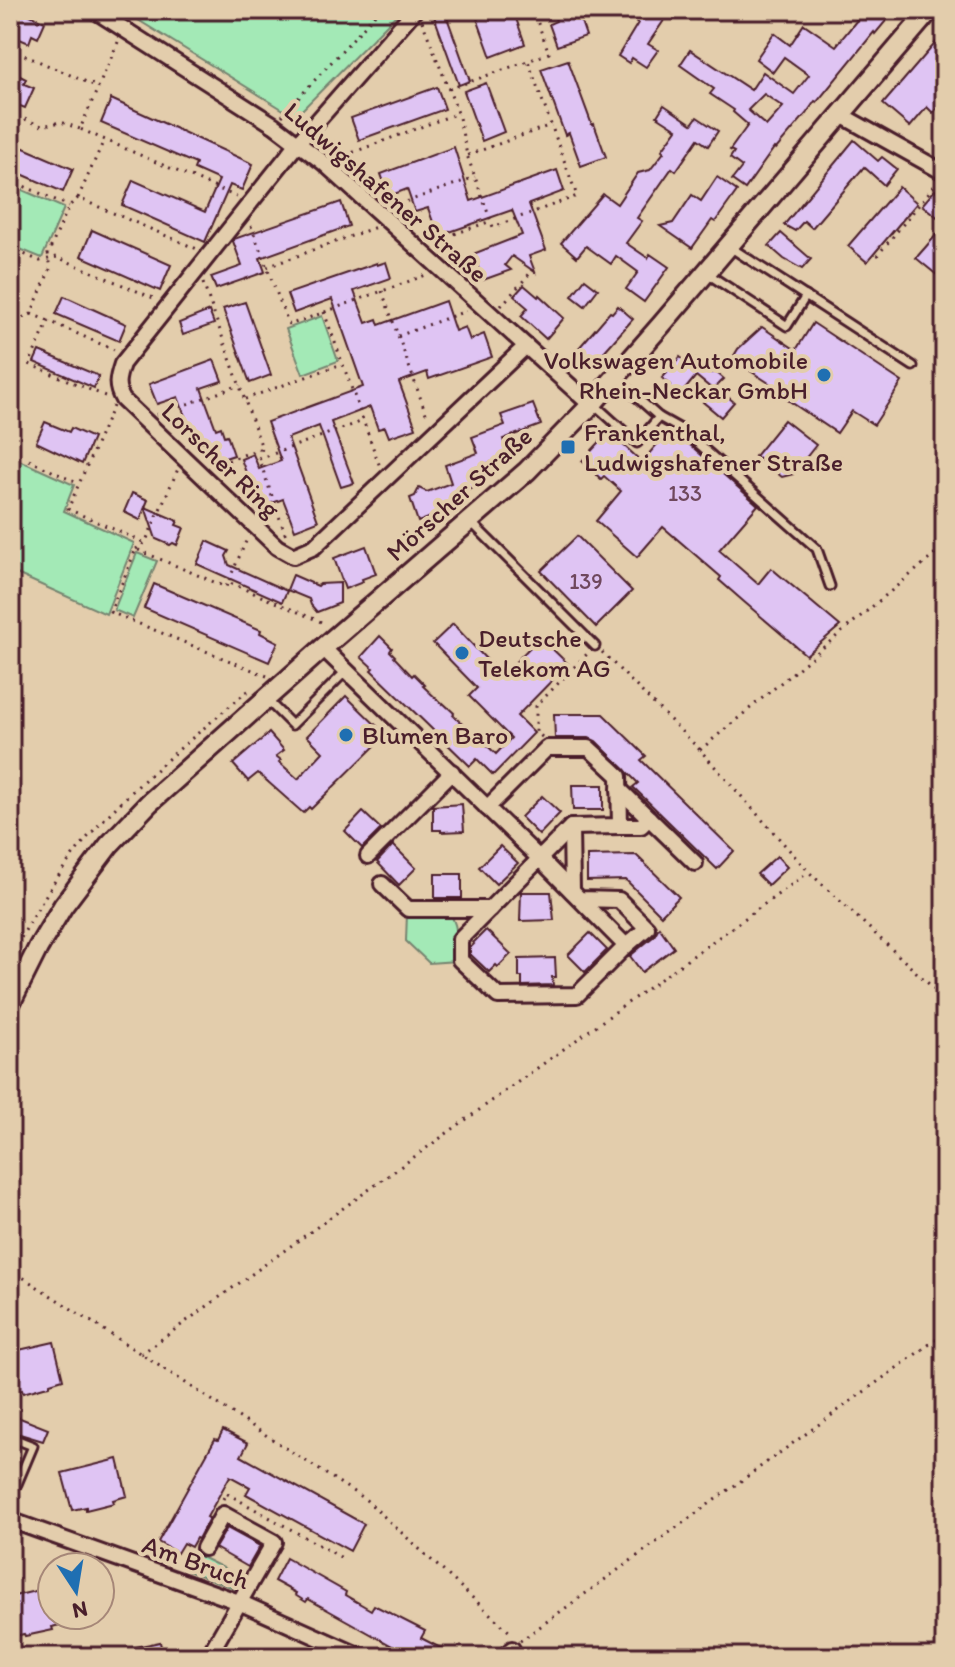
<svg xmlns="http://www.w3.org/2000/svg" width="955" height="1667" viewBox="0 0 955 1667" font-family="Itim,sans-serif">
  <style>
    .green { fill: #a3e9b6; stroke: #768470; stroke-width: 2 }
    .building { fill: #dfc4f3; stroke: #4a1f2b; stroke-width: 2; fill-rule: evenodd }
    .lines { fill: none; stroke-linecap: round; stroke-linejoin: round }
    .lane-casing { stroke: #4a1f2b; stroke-width: 13 }
    .street-casing { stroke: #4a1f2b; stroke-width: 20 }
    .secondary-casing { stroke: #4a1f2b; stroke-width: 24 }
    .path { stroke: #4a1f2b; stroke-width: 3; stroke-dasharray: 2 6; stroke-linecap: butt }
    .lane { stroke: #e3cdac; stroke-width: 7 }
    .street { stroke: #e3cdac; stroke-width: 14 }
    .secondary { stroke: #e3cdac; stroke-width: 18 }
    .poi-dot { fill: #1f6fb2; stroke: #e3cdac; stroke-width: 3 }
    .labels { text-anchor: middle; dominant-baseline: central; stroke-width: 8; stroke-linejoin: round; paint-order: stroke }
    .number-label { font-size: 22px; fill: #6f485d }
    .street-label { font-size: 26px; fill: #4a1f2b; stroke: #e3cdac }
    .poi-label { font-size: 26px; fill: #4a1f2b; stroke: #e3cdac; text-anchor: start }
  </style>
  <rect width="100%" height="100%" fill="#e3cdac"/>
  <filter id="ink" filterUnits="userSpaceOnUse"><feTurbulence type="fractalNoise" baseFrequency=".0125" numOctaves="2"/><feDisplacementMap in="SourceGraphic" scale="16" xChannelSelector="R" yChannelSelector="G"/><feConvolveMatrix kernelMatrix="1 2 1 2 8 2 1 2 1" color-interpolation-filters="sRGB"/></filter>
  <g filter="url(#ink)">
    <g class="green">
      <path d="M122,10H401L295,117Z"/>
      <path d="M20,189L64,208L42,258L10,245V212Z"/>
      <path d="M322,316L338,361L303,374L286,329Z"/>
      <path d="M10,456L74,485L64,511L134,543L106,614L10,571Z"/>
      <path d="M137,553L157,561L133,618L114,610Z"/>
      <path d="M407,913L449,914C460,924 456,947 456,961L429,963L406,941Z"/>
      <path d="M197,1555L248,1580L242,1591L188,1571Z"/>
    </g>
    <g class="building">
      <path d="M10,10H20L45,22L38,38L32,35L29,43L10,35Z"/>
      <path d="M474,10H513L525,44L491,57Z"/>
      <path d="M563,10H577L586,36L557,46L549,24L556,21L555,18L565,15Z"/>
      <path d="M619,10H671L648,44L658,50L646,67L632,58L629,63L618,56L638,23Z"/>
      <path d="M862,10H895L875,34L874,32L817,102L815,101L806,114L776,149L774,148L745,189L732,180L742,167L730,158L734,152L730,150L748,125L733,112L734,110L710,94L714,89L680,65L690,50L751,90L763,72L794,94L809,75L784,57L773,72L756,59L774,33L790,45L804,24L836,46L857,20L855,18ZM764,94L783,107L766,126L748,110Z"/>
      <path d="M445,12L470,81L459,85L434,16Z"/>
      <path d="M945,32V98L933,113L927,107L910,127L883,104Z"/>
      <path d="M568,60L592,125L594,124L606,157L581,166L569,133L565,135L541,69Z"/>
      <path d="M16,74L26,79L24,84L34,88L25,108L10,102V87Z"/>
      <path d="M486,83L504,132L482,141L464,91Z"/>
      <path d="M437,87L445,109L359,140L351,118Z"/>
      <path d="M111,99L253,164L242,190L230,185L205,242L122,205L133,180L205,212L219,180L194,169L196,164L101,123Z"/>
      <path d="M664,105L692,124L697,117L718,131L708,146L698,139L676,171L672,168L637,218L642,221L626,243L648,258L650,254L669,267L644,302L626,289L638,272L616,256L611,264L586,246L577,257L561,243L603,194L617,204L638,173L650,170L664,152L662,150L677,129L657,116Z"/>
      <path d="M854,140L878,161L882,157L897,169L884,185L864,167L812,228L804,221L795,231L784,225Z"/>
      <path d="M10,142L73,169L63,192L10,169Z"/>
      <path d="M454,147L471,201L557,170L564,191L529,204L546,250L529,256L535,272L512,256L505,265L511,270L483,280L473,254L522,235L512,210L438,236L428,208L415,212L407,189L389,196L381,174Z"/>
      <path d="M717,177L737,191L715,222L712,220L692,248L660,226L673,223L692,195L701,201Z"/>
      <path d="M899,187L917,203L867,262L848,246Z"/>
      <path d="M935,190L945,198V223L922,205Z"/>
      <path d="M341,202L349,226L260,258L265,272L216,289L211,277L242,266L233,241L234,239Z"/>
      <path d="M945,225V265L937,275L916,258Z"/>
      <path d="M92,230L171,265L160,291L81,256Z"/>
      <path d="M781,233L811,259L802,269L784,259L769,246Z"/>
      <path d="M386,262L391,278L354,291L366,323L377,319L379,325L445,301L455,331L465,327L470,340L484,334L492,357L429,379L427,372L399,382L416,428L389,437L385,427L378,429L370,407L331,422L354,483L341,487L319,426L288,438L318,521L295,530L283,499L259,508L241,459L253,454L259,469L281,461L267,422L363,387L332,299L294,313L287,294L377,263V265Z"/>
      <path d="M585,279L598,289L585,306L572,296Z"/>
      <path d="M524,285L538,297L539,295L564,318L546,339L521,316L528,308L514,296Z"/>
      <path d="M64,296L126,324L119,341L56,314Z"/>
      <path d="M245,302L271,375L250,383L223,309Z"/>
      <path d="M618,306L633,319L594,363L578,349L610,312L612,313Z"/>
      <path d="M209,311L214,324L183,335L179,323Z"/>
      <path d="M813,323L902,382L874,425L852,411L837,433L770,388L772,385L732,359L738,349L762,327L796,350Z"/>
      <path d="M39,351L99,376L94,388L34,362Z"/>
      <path d="M680,357L690,365L695,359L711,373L716,372L724,379L716,387L734,402L721,417L703,402L713,390L696,376L678,398L667,388L670,385L662,378L667,373L662,368L671,358L676,362Z"/>
      <path d="M214,360L222,381L201,388L216,429L221,427L224,436L227,435L234,455L210,463L200,435L193,437L178,397L157,404L149,384Z"/>
      <path d="M533,404L541,425L503,439L509,456L470,470L476,486L451,495L455,505L441,511L442,513L418,522L410,498L415,496L419,488L427,492L451,483L445,465L478,453L472,437L505,425L501,415Z"/>
      <path d="M784,420L816,445L793,474L782,477L755,456Z"/>
      <path d="M45,422L69,432L71,428L93,438L82,464L36,442Z"/>
      <path d="M669,430L680,436L758,505L719,550L758,584L771,568L840,626L806,655L743,601L719,580L721,577L663,527L637,557L596,521L621,491L604,476L601,479L582,461L609,432L642,462Z"/>
      <path d="M132,493L148,500L145,507L178,521L176,525L184,528L177,545L173,543L170,545L156,539L145,507L140,520L124,512Z"/>
      <path d="M577,536L632,591L596,627L541,571Z"/>
      <path d="M207,541L229,551L226,556L229,565L287,591L282,602L197,564Z"/>
      <path d="M366,546L376,574L362,579L363,582L345,589L334,558Z"/>
      <path d="M293,575L318,586L320,584L340,583V603L317,612L311,605L309,599L287,590Z"/>
      <path d="M154,584L261,630L260,633L278,642L269,662L144,608Z"/>
      <path d="M453,624L502,676L540,637L568,664L517,716L534,733L493,775L477,759L470,766L371,670L373,668L361,657L380,636L392,648L390,651L395,656L394,657L412,676L414,674L425,685L423,686L442,704L443,703L454,713L453,715L471,733L473,732L496,754L511,738L469,696L477,688L433,643Z"/>
      <path d="M346,696L386,735L311,809L309,807L303,813L258,773L248,781L233,764L269,733L284,750L276,756L281,760L279,762L298,779L323,752L307,736Z"/>
      <path d="M554,714H603L646,756L641,760L734,851L717,869L633,787L638,783L596,741L589,738H555Z"/>
      <path d="M572,785H603V810H573Z"/>
      <path d="M542,796L560,813L539,835L521,817Z"/>
      <path d="M462,804L464,831L441,832V830H433V806Z"/>
      <path d="M363,812L381,829L362,848L345,831Z"/>
      <path d="M393,845L416,868L399,885L377,862Z"/>
      <path d="M500,846L518,863L496,884L479,867Z"/>
      <path d="M636,855L679,897L661,915L626,880L587,881V856Z"/>
      <path d="M777,856L787,867L768,885L757,874Z"/>
      <rect x="435" y="874" width="27" height="24"/>
      <path d="M521,892H551L554,920L520,921Z"/>
      <path d="M659,927L674,948L642,972L630,956L654,936Z"/>
      <path d="M486,930L511,954L498,967L496,965L489,972L470,954V948L474,944L473,943Z"/>
      <path d="M590,933L607,950L585,972L568,955Z"/>
      <path d="M555,958L556,977H552L553,985L522,986V977H519V959Z"/>
      <path d="M54,1342L63,1379L50,1383V1386L44,1387L23,1393L22,1390L10,1393V1352Z"/>
      <path d="M10,1414L48,1429L43,1441L10,1431Z"/>
      <path d="M223,1430L248,1443L241,1456L364,1524L350,1551L246,1494L250,1487L230,1476L207,1517L209,1518L198,1539L196,1538L191,1547L183,1543L177,1553L158,1542L215,1439L218,1440Z"/>
      <path d="M118,1459L127,1496L113,1500L114,1503L86,1510V1507L72,1510L62,1473Z"/>
      <path d="M227,1528L260,1546L248,1567L215,1548Z"/>
      <path d="M286,1558L346,1592L345,1595L371,1610L374,1605L425,1631L421,1638L458,1657H412L308,1599L306,1602L295,1595L296,1593L274,1581Z"/>
      <path d="M52,1587V1615H82V1619L52,1627L53,1630L25,1636L24,1634L10,1637V1597Z"/>
      <path d="M160,1642L163,1657H113L112,1652Z"/>
    </g>
    <g class="lines">
      <g class="lane-casing">
        <g id="lane">
          <path d="M730,247L913,366"/>
          <path d="M708,274L787,326L806,296"/>
          <path d="M594,404L637,443L659,417L615,378"/>
          <path d="M659,417L684,431L817,549L830,586"/>
          <path d="M470,521L595,646"/>
          <path d="M266,699L292,725L346,671"/>
          <path d="M10,1437L33,1446L17,1484L10,1481"/>
        </g>
      </g>
      <g class="street-casing">
        <g id="street">
          <path d="M94,10L274,125L324,163L591,405"/>
          <path d="M415,10L298,143L122,364C117,379 115,386 123,400L277,547L293,556L314,547L526,346"/>
          <path d="M841,115L945,173"/>
          <path d="M323,648L540,859L626,946L647,928L619,900L580,899"/>
          <path d="M619,789L695,863"/>
          <path d="M487,808L547,748H589L619,776L620,826L571,827L460,939V960L498,996L577,995L626,946"/>
          <path d="M620,826H641L649,818"/>
          <path d="M571,827L572,891"/>
          <path d="M368,856L452,772"/>
          <path d="M382,884L408,909H490"/>
          <path d="M10,1520L239,1602L362,1657"/>
          <path d="M204,1548L223,1514L274,1542L208,1657"/>
          <path d="M504,1657L512,1649"/>
        </g>
      </g>
      <g class="secondary-casing">
        <path id="secondary" d="M10,1004L38,948L63,906L109,845L149,803L323,648L527,471L591,405L662,324L930,10"/>
      </g>
      <g class="path">
        <path d="M422,21L458,113L467,155L493,227L577,196L528,61L549,53L533,10"/>
        <path d="M118,42L80,129L239,198"/>
        <path d="M10,49L98,87"/>
        <path d="M449,89L528,61"/>
        <path d="M10,113L42,126L61,122L80,129"/>
        <path d="M282,116L379,10"/>
        <path d="M468,155L551,125"/>
        <path d="M338,158L458,113"/>
        <path d="M10,180L69,206"/>
        <path d="M78,198L104,140"/>
        <path d="M392,207L475,177"/>
        <path d="M251,226L289,325L426,275"/>
        <path d="M432,242L491,221"/>
        <path d="M10,248L40,261L57,257L158,300"/>
        <path d="M877,256L935,185"/>
        <path d="M267,267L376,227"/>
        <path d="M203,283L262,448L259,459L286,536"/>
        <path d="M382,291L428,419"/>
        <path d="M501,306L533,270"/>
        <path d="M324,312L380,467"/>
        <path d="M31,314L49,321"/>
        <path d="M10,326L11,323L31,314L51,267L48,254L69,206L78,198L197,249"/>
        <path d="M398,336L466,311"/>
        <path d="M105,396L29,364L49,321L114,350"/>
        <path d="M245,399L342,364"/>
        <path d="M113,406L68,509L145,543"/>
        <path d="M157,415L240,385"/>
        <path d="M259,459L363,421"/>
        <path d="M29,460L79,484"/>
        <path d="M213,466L262,448"/>
        <path d="M136,549L145,543L178,469"/>
        <path d="M229,580L247,539"/>
        <path d="M602,652L700,750L809,872L945,999"/>
        <path d="M267,676L110,612L136,549L226,587L228,582L326,624"/>
        <path d="M542,737L536,732V706L588,653"/>
        <path d="M700,750L945,546"/>
        <path d="M10,959C33,914 60,868 94,830C140,780 194,737 245,693L250,690"/>
        <path d="M10,1035L18,1016"/>
        <path d="M10,1269L366,1500L513,1635"/>
        <path d="M141,1354L809,872"/>
        <path d="M223,1499L226,1493L342,1558"/>
        <path d="M185,1570L193,1555"/>
        <path d="M520,1641L945,1333"/>
        <path d="M527,1649L534,1657"/>
      </g>
      <use href="#lane" class="lane"/>
      <use href="#street" class="street"/>
      <use href="#secondary" class="secondary"/>
    </g>
  </g>
  <g class="poi-dot">
    <circle cx="824" cy="375" r="8"/>
    <rect x="560" y="439" width="16" height="16" rx="4"/>
    <circle cx="462" cy="653" r="8"/>
    <circle cx="346" cy="735" r="8"/>
  </g>
  <g class="labels">
    <g class="number-label">
      <text x="685" y="493">133</text>
      <text x="586" y="581">139</text>
    </g>
    <g class="street-label">
      <text transform="translate(386 192) rotate(41)">Ludwigshafener Straße</text>
      <text transform="translate(221 460) rotate(44)">Lorscher Ring</text>
      <text transform="translate(459 494) rotate(-42)">Mörscher Straße</text>
      <text transform="translate(196 1562) rotate(20)">Am Bruch</text>
    </g>
    <g class="poi-label">
      <text x="808" y="360" text-anchor="end">Volkswagen Automobile<tspan x="808" dy="30">Rhein-Neckar GmbH</tspan></text>
      <text x="584" y="432">Frankenthal,<tspan x="584" dy="30">Ludwigshafener Straße</tspan></text>
      <text x="478" y="638">Deutsche<tspan x="478" dy="30">Telekom AG</tspan></text>
      <text x="362" y="735">Blumen Baro</text>
    </g>
  </g>
  <rect width="955" height="1667" fill="none" stroke="#e3cdac" stroke-width="40"/>
  <rect x="20" y="20" width="915" height="1627" fill="none" stroke="#4a1f2b" stroke-width="3" filter="url(#ink)"/>
  <g transform="translate(76 1591) rotate(168)"><circle r="38" fill="#e3cdac" stroke="#a68778" stroke-width="2"/>
  <path d="M0-6L14 30L0 20L-14 30Z" fill="#1f6fb2"/>
  <text y="-12" font-size="22" font-weight="bold" text-anchor="middle" fill="#4a1f2b">N</text>
  </g>
</svg>
